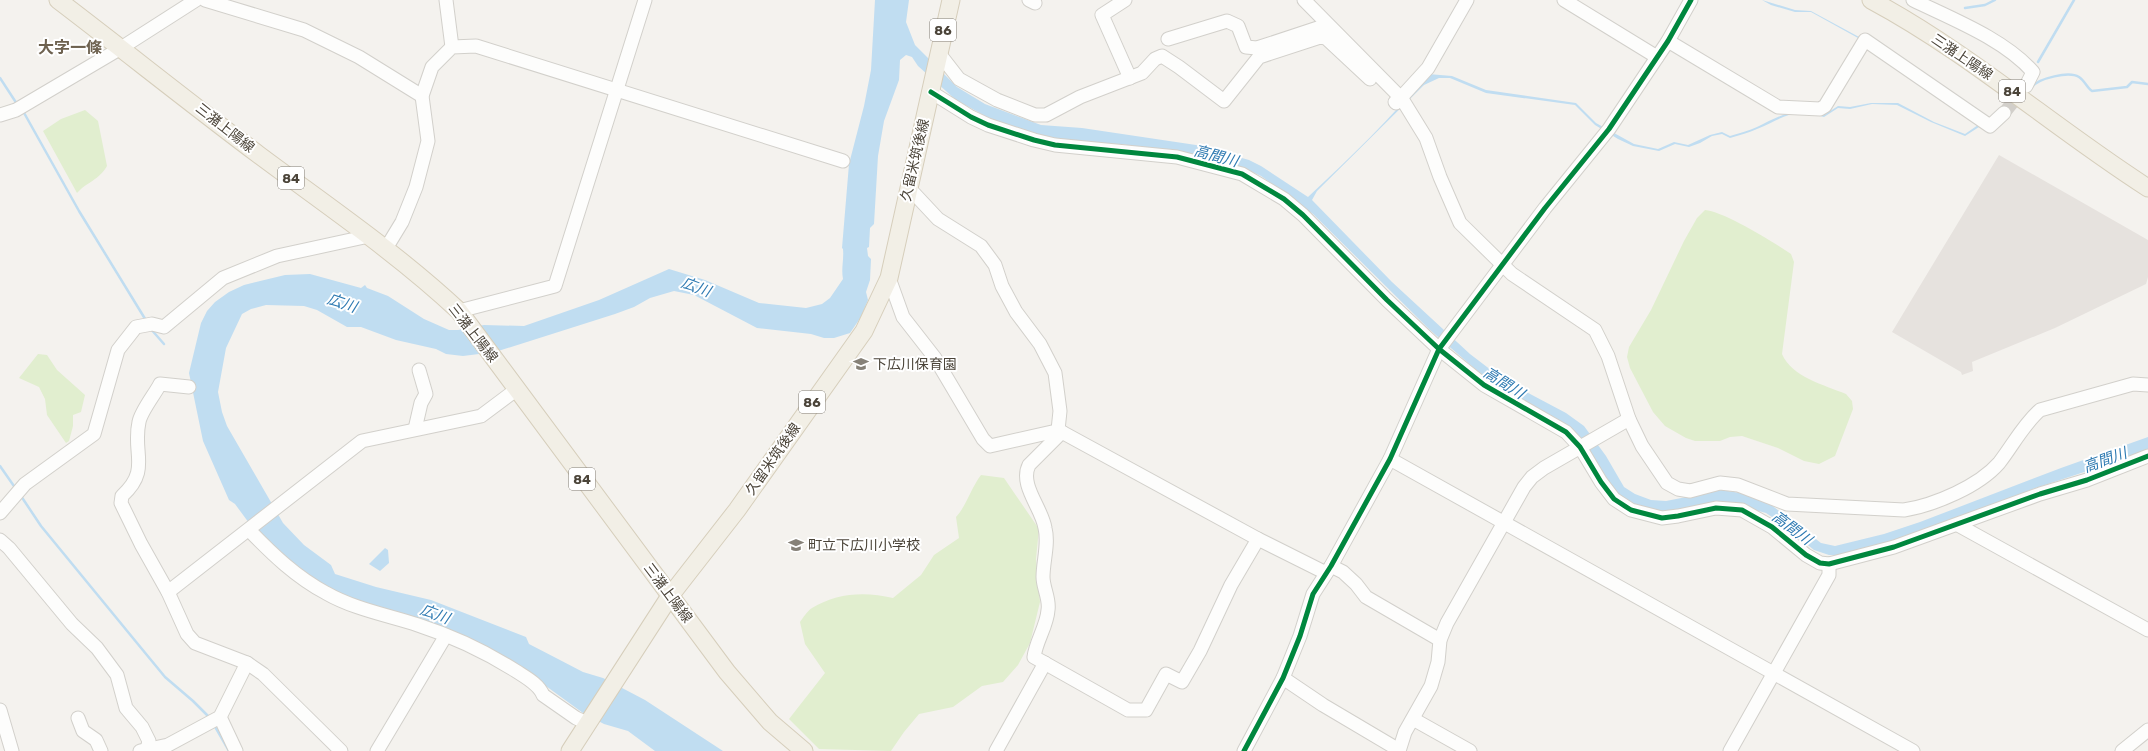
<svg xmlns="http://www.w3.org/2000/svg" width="2148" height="751" viewBox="0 0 2148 751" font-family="Rubik,'Noto Sans JP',sans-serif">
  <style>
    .industrial { fill: #e6e2de }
    .green { fill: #e1eecf }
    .water { fill: #c0ddf1 }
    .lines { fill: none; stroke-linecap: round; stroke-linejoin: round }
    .stream { stroke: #c0ddf1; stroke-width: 2.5 }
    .minor-tunnel { stroke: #d2cfca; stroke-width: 13; stroke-dasharray: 13 6; stroke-linecap: butt }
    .minor-casing { stroke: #d2d0cb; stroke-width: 15 }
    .major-casing { stroke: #d6cebb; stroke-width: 19 }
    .minor { stroke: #fdfdfc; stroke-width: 13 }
    .major { stroke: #f2efe6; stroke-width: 17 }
    .cycleway-casing { stroke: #fff; stroke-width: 8 }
    .cycleway { stroke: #00873e; stroke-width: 5 }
    .labels { text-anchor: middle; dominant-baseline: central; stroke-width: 4; stroke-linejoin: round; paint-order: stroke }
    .shield { fill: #fff; stroke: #817c74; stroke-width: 1 }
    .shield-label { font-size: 13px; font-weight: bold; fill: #4b4439 }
    .street-label { font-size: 14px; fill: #4b4439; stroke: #fff }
    .poi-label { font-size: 14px; fill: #4b4439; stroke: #fff; text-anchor: start }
    .water-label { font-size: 15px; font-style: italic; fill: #2e7ab2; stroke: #fff }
    .quarter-label { font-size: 16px; font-weight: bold; fill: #6e6250; stroke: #fff }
  </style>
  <rect width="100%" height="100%" fill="#f4f2ee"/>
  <path class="industrial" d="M1999,155L2148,240V277L2146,284L2055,328L1972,362L1973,371L1962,375L1961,372L1892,332Z"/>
  <g class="green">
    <path d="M85,110L98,121L107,166C98,181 88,181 77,193L43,131L61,119Z"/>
    <path d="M1705,210C1723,211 1775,243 1791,254L1794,262L1782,354C1792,377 1824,385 1846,394L1852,401L1853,409L1835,456L1819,464L1804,461L1778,448L1742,436L1730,437L1720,441H1695L1686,438L1665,426L1653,412L1630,368L1627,357L1629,347L1651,310L1684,241L1697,218Z"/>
    <path d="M38,354L47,355L57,370L85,395L81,412L73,415V426L69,441L66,443L47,415L45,399L39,387L19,378Z"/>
    <path d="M981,475L1004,478L1039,529L1036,559L1040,602L1030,643L1018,665L1003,682L982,686L953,707L919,714L904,732L891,751L819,749L789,719L825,673L805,644L800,622C803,618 807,611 812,608C836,593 865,591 893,598L921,575L934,555L959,538L956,517C967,505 971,488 981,475Z"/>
  </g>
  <g class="water">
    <path d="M875,0H909L906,22L915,45L957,87L985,104L1041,125L1082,128L1196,145L1249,160L1261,166L1308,197C1350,158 1391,118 1428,74L1452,76L1486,90L1576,103L1596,123L1634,144L1658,149L1674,142L1688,145L1710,135L1722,132L1730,136C1739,133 1748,131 1757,127C1780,116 1796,105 1824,115L1838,106L1850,107L1871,103H1898L1934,122L1965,134L1978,125L1979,127L1965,136L1931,122L1897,105L1872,104L1850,109L1838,108L1824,117C1792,107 1784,118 1757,129C1748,133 1739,135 1730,138L1722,134L1712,136L1700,143L1689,147L1675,144L1659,151L1633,146L1618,139L1595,125L1575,105L1486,93L1450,78H1439L1424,85L1317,191L1312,200L1392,282L1470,354L1504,380L1566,413L1584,426L1606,456L1624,487L1635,494L1651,500L1666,501L1722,490L1746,494L1770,504L1821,543L1835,546L1884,534L1920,522L2061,468L2148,437V451L2030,490L1980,511L1886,543L1841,555H1829L1814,550L1778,521L1766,513L1744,507L1666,512L1642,509L1619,496L1610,486L1584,441L1570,427L1495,385L1481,374L1430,330L1313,214L1261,176L1242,167L1191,154L1120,144L1081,143L1035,134L1008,125L987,117L956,100L918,66L912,57L906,55L900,60L899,80L884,121L878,156L874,224L870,228L869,247L867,248L868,256L871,259L870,280L866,292L868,300L861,317L850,333L834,338H824L811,334L757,328L694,295L674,291L650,298L634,307L615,314L495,352L463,356L446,354L436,349L396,340L361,327H347L317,310L304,306L266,305L251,309L242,314L226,348L218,392L222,412L227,426L283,523L304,545L331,565L335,574L376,587L431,600L526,637L529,644L558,659L583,672L603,678L645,700L723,751H655L628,731L604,724L583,713L539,681L398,614L338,593L320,584L287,561L249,523L235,504L229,500L203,441L189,373L201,323L207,311L215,302L229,292L244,285L285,275L310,274L361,288L365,285L367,288L388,296L424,319L449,330H458L484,325L524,326L599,300L669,269L705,280L759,303L806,308L822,304L830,298L843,279C841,269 844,260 843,249L842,248L849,164L864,106L871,70Z"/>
    <path d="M1762,0L1795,10L1811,11L1859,37L1858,38L1811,12H1795L1771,5Z"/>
    <path d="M385,548L388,550L389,563L380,571L369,564Z"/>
  </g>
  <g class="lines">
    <g class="stream">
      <path d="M1965,8L1985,5L1995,0"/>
      <path d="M2038,62L2074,0"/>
      <path d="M0,78L17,104"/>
      <path d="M2032,87C2039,78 2069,71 2079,77C2085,81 2087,88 2092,91L2127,87L2132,82L2148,84"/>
      <path d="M23,111L79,211L147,322"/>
      <path d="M150,328L164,344"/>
      <path d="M0,466L16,489"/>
      <path d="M21,496L41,526L137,643L165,677L193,701L209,717"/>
      <path d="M214,725L229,751"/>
    </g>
    <path class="minor-tunnel" d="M2004,113L2023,90"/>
    <g class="minor-casing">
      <g id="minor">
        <path d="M205,0L304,30L359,57L422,96"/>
        <path d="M446,0L452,47"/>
        <path d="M1029,0L1035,3"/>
        <path d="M1125,0L1102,15L1130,78"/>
        <path d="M1304,0L1402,99L1426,138L1440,177L1460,223L1512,274L1595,330L1608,356L1629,419L1642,446L1667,483L1678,489L1690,491L1720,483L1738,485L1787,504L1904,510C1935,505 1979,486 1999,463C2013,445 2023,425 2040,410L2133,384L2148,385"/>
        <path d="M1564,0L1657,57"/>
        <path d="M1913,0C1952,19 2004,39 2033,72L2026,86"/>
        <path d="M1168,39L1227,21L1238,26L1246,47L1257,48L1327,25"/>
        <path d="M1668,41L1778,107L1820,109L1825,106L1865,40L1990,126L2004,113"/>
        <path d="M938,52L959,79L997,100L1035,115H1046L1080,97L1142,73L1155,59L1162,56L1179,67L1224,101L1259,57L1320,37L1326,38L1370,79"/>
        <path d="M931,92L971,117L988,125L1034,140L1055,145L1177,157L1242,174L1284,199L1303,215L1387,300L1439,349L1484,385L1566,432L1580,447L1601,482L1614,499L1631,510L1662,518L1678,516L1716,508L1742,510L1772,527L1806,555L1820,563L1829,564L1894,547L2040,494L2087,480L2148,456"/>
        <path d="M1395,102L1396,103L1428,68L1467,0"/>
        <path d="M0,115L16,110L121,48L196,0"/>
        <path d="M909,188L938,219L981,246L995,265L1002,286L1016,312L1040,344L1055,373L1060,411L1058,430L1258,539L1326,573"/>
        <path d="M385,250L402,222L416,187L428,141L422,96L432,67L452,47L476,46L843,161"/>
        <path d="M889,278L903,317L935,358L983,439L990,446L1052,432"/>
        <path d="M459,311L555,286L645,0"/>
        <path d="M189,387L160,384C155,394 141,411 139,422C132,453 151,470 122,496L121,503L141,544L168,592L187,634L195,643L247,663L263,674L341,751"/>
        <path d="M415,429L421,403L426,394L419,370"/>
        <path d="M1062,432L1029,465C1019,485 1042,508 1045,528C1049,544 1043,561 1043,577C1043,588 1050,599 1048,610C1047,626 1036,641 1034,657L1128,710H1146L1166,674L1182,682L1200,651L1231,585L1258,539"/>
        <path d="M1390,459L1913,751"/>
        <path d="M0,513L25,484L94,434L118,350L136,327L152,324L164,327L223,278L277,256L369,236"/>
        <path d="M1958,525L2148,630"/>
        <path d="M249,530C272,554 296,577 326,593C354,609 387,615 418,625C452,636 486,652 516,671C525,677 539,684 543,695L576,718L587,723"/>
        <path d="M0,540L9,548L72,624L97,648L117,675L126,708L142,727L149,741L147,749"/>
        <path d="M1331,566L1343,572L1356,584L1366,597L1440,640"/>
        <path d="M168,592L362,441L481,416L517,389"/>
        <path d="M1283,678L1323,705L1399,750"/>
        <path d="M0,710L12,751"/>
        <path d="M220,717L236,751"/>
        <path d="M78,718L83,731L96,740L101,751"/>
        <path d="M1413,719L1470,751"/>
        <path d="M140,751L168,745L220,717L247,663"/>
        <path d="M377,751L445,637"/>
        <path d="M996,751L1045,663"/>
        <path d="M1244,751L1283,678L1300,636L1313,594L1331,566L1390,459L1439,349L1545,208L1609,129L1668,41L1691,0"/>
        <path d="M1399,751L1405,732L1431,686L1438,662L1440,640L1447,623L1524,487L1532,477L1544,468L1629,419"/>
        <path d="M1730,751L1829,575V564"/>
        <path d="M2122,751L2148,730"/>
      </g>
    </g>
    <g class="major-casing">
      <g id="major">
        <path d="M58,0C125,51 191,104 259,155C326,205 397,253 459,311L727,672L770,722L804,751"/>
        <path d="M1871,0C1970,53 2054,128 2148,188"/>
        <path d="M570,751L670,596L737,510L864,331L889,278L951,0"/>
      </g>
    </g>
    <use href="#minor" class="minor"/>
    <use href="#major" class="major"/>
    <g class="cycleway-casing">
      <g id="cycleway">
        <path d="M931,92L971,117L988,125L1034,140L1055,145L1177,157L1242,174L1284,199L1303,215L1387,300L1439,349L1484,385L1566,432L1580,447L1601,482L1614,499L1631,510L1662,518L1678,516L1716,508L1742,510L1772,527L1806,555L1820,563L1829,564L1894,547L2040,494L2087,480L2148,456"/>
        <path d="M1244,751L1283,678L1300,636L1313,594L1331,566L1390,459L1439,349L1545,208L1609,129L1668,41L1691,0"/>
      </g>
    </g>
    <use href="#cycleway" class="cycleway"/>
  </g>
  <defs>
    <g id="school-bare" transform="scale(1.2)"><path d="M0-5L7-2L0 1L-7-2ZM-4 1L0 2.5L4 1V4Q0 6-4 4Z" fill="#868178" stroke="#fff" stroke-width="2.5" paint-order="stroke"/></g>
  </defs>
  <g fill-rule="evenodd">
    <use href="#school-bare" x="861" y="364"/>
    <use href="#school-bare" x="796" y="545"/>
  </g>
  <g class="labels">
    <g class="shield">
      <rect x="930" y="19" width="26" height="22" rx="3"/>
      <rect x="1999" y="80" width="26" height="22" rx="3"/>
      <rect x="278" y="167" width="26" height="22" rx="3"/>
      <rect x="799" y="391" width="26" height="22" rx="3"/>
      <rect x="569" y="468" width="26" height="22" rx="3"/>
    </g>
    <g class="shield-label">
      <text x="943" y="30">86</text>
      <text x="2012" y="91">84</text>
      <text x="291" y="178">84</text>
      <text x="812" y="402">86</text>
      <text x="582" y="479">84</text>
    </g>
    <g class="street-label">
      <text transform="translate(1962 57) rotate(34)">三潴上陽線</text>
      <text transform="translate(225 128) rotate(38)">三潴上陽線</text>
      <text transform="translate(915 160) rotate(-77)">久留米筑後線</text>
      <text transform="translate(473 333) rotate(52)">三潴上陽線</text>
      <text transform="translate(773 459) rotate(-55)">久留米筑後線</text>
      <text transform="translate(668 593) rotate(53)">三潴上陽線</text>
    </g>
    <g class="poi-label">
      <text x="873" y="364">下広川保育園</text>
      <text x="808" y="545">町立下広川小学校</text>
    </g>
    <g class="water-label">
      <text transform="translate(1216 156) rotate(15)">高間川</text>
      <text transform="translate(696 287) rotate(20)">広川</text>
      <text transform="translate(342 303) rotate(18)">広川</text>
      <text transform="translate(1504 383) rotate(32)">高間川</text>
      <text transform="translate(2105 460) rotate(-20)">高間川</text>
      <text transform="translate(1792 528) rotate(37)">高間川</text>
      <text transform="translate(435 614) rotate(20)">広川</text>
    </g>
    <g class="quarter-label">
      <text x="70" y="47">大字一條</text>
    </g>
  </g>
</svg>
